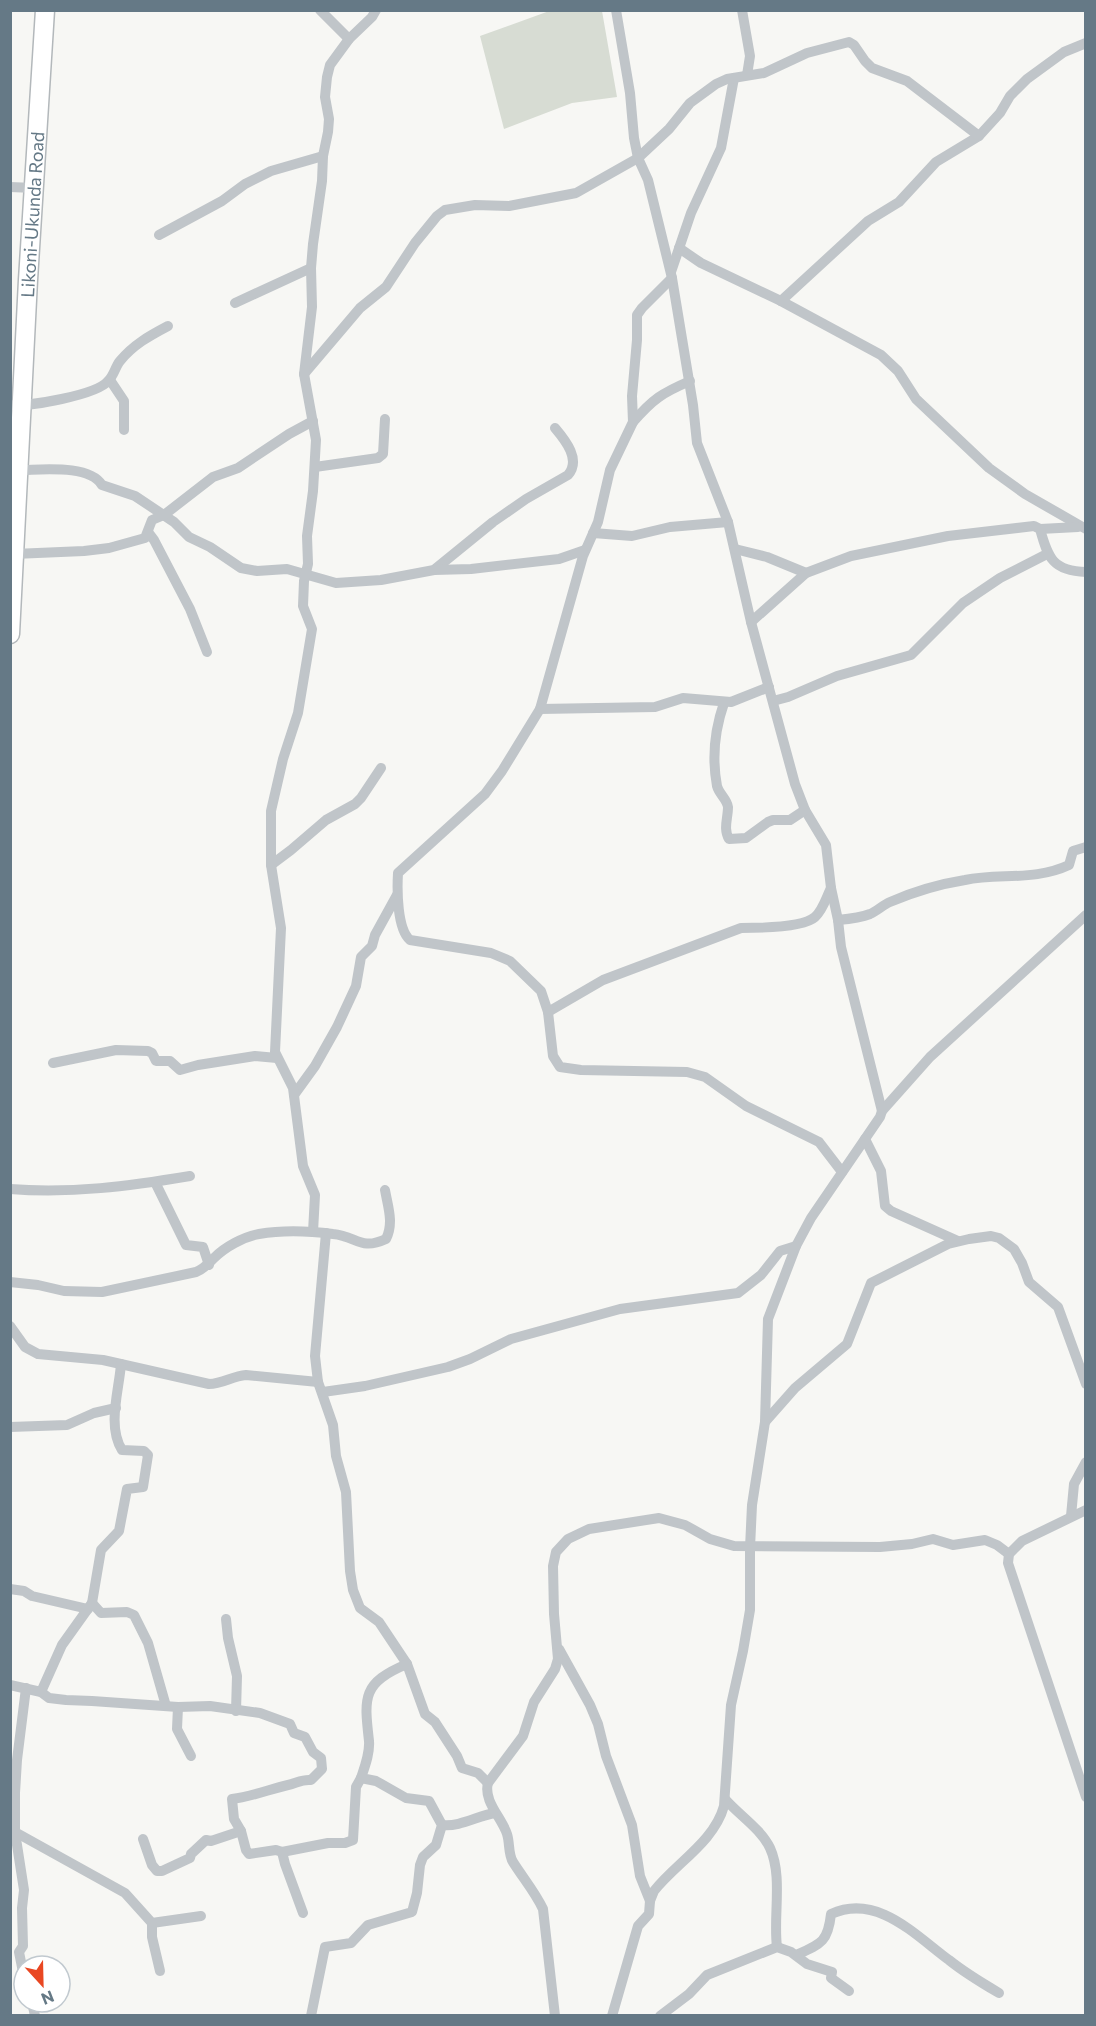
<svg xmlns="http://www.w3.org/2000/svg" width="1096" height="2026" viewBox="0 0 1096 2026" font-family="Commissioner,sans-serif">
  <style>
    .green { fill: #d7dcd3 }
    .lines { fill: none; stroke-linecap: round; stroke-linejoin: round }
    .trunk-casing { stroke: #b3b8bb; stroke-width: 21 }
    .minor { stroke: #c0c5c9; stroke-width: 10 }
    .trunk { stroke: #fff; stroke-width: 18 }
    .labels { text-anchor: middle; dominant-baseline: central; stroke-width: 6; stroke-linejoin: round; paint-order: stroke }
    .street-label { font-size: 18px; fill: #657986; stroke: #fff }
  </style>
  <rect width="100%" height="100%" fill="#f7f7f4"/>
  <path class="green" d="M552,10L602,11L617,97L572,103L504,129L480,36Z"/>
  <g class="lines">
    <g class="trunk-casing">
      <g id="trunk">
        <path id="s1" d="M10,634L28,280L45,10"/>
      </g>
    </g>
    <g class="minor">
      <path d="M320,10L349,39"/>
      <path d="M616,10L630,93L634,138L638,158L648,180L672,278L693,405L697,443L728,522L751,622L795,784L805,810L826,845L831,888L838,920L841,947L882,1111"/>
      <path d="M742,10L750,56L747,75"/>
      <path d="M10,187L34,188"/>
      <path d="M159,235L222,201L245,184L271,171L323,156"/>
      <path d="M679,248L701,263L781,301L881,355L898,371L916,399L989,468L1025,494L1086,529"/>
      <path d="M671,272L691,213L721,148L734,78"/>
      <path d="M672,278L642,308L637,315V340L632,396L633,422L610,470L598,522L583,556L540,709L502,771L485,794L398,873C397,890 397,929 410,940L491,953L510,961L541,991L548,1012L553,1056L560,1067L581,1070L687,1072L705,1077L746,1106L819,1142L842,1172"/>
      <path d="M781,301L868,221L899,202L936,162L979,136L1000,113L1010,96L1027,79L1064,52L1086,43"/>
      <path d="M235,303L311,268"/>
      <path d="M304,374L360,308L386,287L415,243L437,216L445,210L475,205L509,206L576,193L638,158L669,129L690,103L716,84L727,79L764,73L807,53L849,42L854,45L865,61L872,68L907,81L979,136"/>
      <path d="M110,380L124,401V430"/>
      <path d="M10,405C28,407 97,395 108,381C114,376 115,367 120,361C133,345 149,336 168,326"/>
      <path d="M633,422C653,399 662,393 690,381"/>
      <path d="M315,467L378,458L383,454L385,419"/>
      <path d="M19,470C41,470 89,464 102,485L135,496L174,522L189,537L210,547L241,568L257,571L287,569L336,583L381,580L434,570L493,522L526,499L568,475C581,460 566,441 555,428"/>
      <path d="M1040,529L1078,527"/>
      <path d="M148,532L154,540L190,609L207,652"/>
      <path d="M593,533L632,536L670,527L728,522"/>
      <path d="M735,549L767,557L806,573"/>
      <path d="M14,554L84,551L109,548L145,538L152,520L164,515L213,477L238,468L289,434L313,421"/>
      <path d="M434,570L471,569L559,559L585,550"/>
      <path d="M751,622L806,573L851,556L948,536L1034,526L1040,529C1048,558 1053,571 1086,572"/>
      <path d="M773,701L788,697L837,676L911,655L963,603L1000,578L1047,554"/>
      <path d="M724,703C715,729 712,759 717,786C719,794 727,799 728,807C728,818 723,829 729,839L746,838L768,822L773,820H790L805,810"/>
      <path d="M540,709L655,707L683,698L731,702L769,687"/>
      <path d="M271,865L291,850L326,820L355,804L361,798L381,768"/>
      <path d="M838,920C849,919 860,918 870,914C877,911 883,905 890,902C913,892 940,884 965,880C1000,873 1035,881 1069,865L1073,851L1086,847"/>
      <path d="M548,1012L603,980L741,928C757,928 803,928 815,917C823,910 826,898 831,888"/>
      <path d="M53,1063L116,1050L148,1051L152,1053L156,1061H170L180,1070L198,1065L255,1056L277,1058"/>
      <path d="M294,1095L315,1066L337,1027L356,986L361,957L372,946L375,935L397,895"/>
      <path d="M865,1139L881,1171L885,1206L891,1211L958,1241"/>
      <path d="M155,1182L186,1245L203,1247L209,1265"/>
      <path d="M10,1189C71,1194 130,1186 190,1176"/>
      <path d="M313,1232L315,1195L303,1166L293,1088L275,1052L281,928L271,865V811L283,759L298,713L312,629L303,606L304,581L308,564L307,536L313,491L316,440L304,374L312,307L311,268L313,244L322,181L323,156L328,132L329,119L325,97L327,77L330,65L349,39L372,17L376,10"/>
      <path d="M326,1233L315,1356L318,1382L333,1425L336,1456L346,1492L350,1571L353,1590L360,1608L379,1622L407,1664L425,1714L435,1722L457,1756L462,1768L478,1773L488,1783"/>
      <path d="M10,1282L38,1285L64,1291L102,1292L196,1272C204,1269 208,1264 214,1258C225,1247 243,1237 259,1234C283,1230 309,1231 333,1234C357,1236 360,1251 386,1239C394,1223 388,1207 385,1190"/>
      <path d="M10,1326L25,1347L38,1354L103,1360L209,1384C223,1384 232,1376 246,1375L318,1382"/>
      <path d="M323,1392L365,1386L448,1367L470,1359L511,1339L620,1309L738,1293L761,1275L780,1251L796,1246"/>
      <path d="M765,1422L795,1388L847,1344L871,1283L948,1244L969,1239L991,1236L999,1238L1014,1249L1022,1263L1029,1282L1058,1307L1086,1384"/>
      <path d="M10,1427L67,1425L94,1413L116,1408"/>
      <path d="M1086,1510L1022,1541L1009,1554L1008,1563L1086,1797"/>
      <path d="M1071,1516L1074,1484L1086,1462"/>
      <path d="M10,1589L24,1591L32,1596L88,1609"/>
      <path d="M92,1603L101,1613L127,1612L134,1615L148,1643L166,1706"/>
      <path d="M226,1619L228,1638L237,1676L236,1711"/>
      <path d="M559,1649L590,1705L598,1724L606,1756L632,1825L640,1876L650,1901"/>
      <path d="M10,1685L41,1692L49,1698L66,1700L92,1701L178,1707L210,1706L260,1713L290,1724L294,1733L305,1737L313,1752L321,1758L322,1769L311,1780C302,1779 297,1783 288,1785C270,1789 251,1797 232,1799L234,1819L241,1831"/>
      <path d="M41,1692L62,1645L92,1603L101,1550L119,1531L127,1489L143,1487L148,1455L144,1451L122,1450C107,1426 119,1391 121,1364"/>
      <path d="M178,1707L177,1729L191,1756"/>
      <path d="M725,1799C739,1815 761,1829 770,1848C783,1876 773,1917 777,1947"/>
      <path d="M442,1825C460,1827 477,1816 495,1813"/>
      <path d="M15,1832L125,1893L152,1923L201,1916"/>
      <path d="M143,1839L152,1865L157,1871H162L190,1858L191,1854L206,1840L211,1841L241,1831L246,1850L249,1854L276,1850L282,1852L285,1864L303,1913"/>
      <path d="M282,1852L328,1843H345L353,1840L356,1787L361,1778"/>
      <path d="M152,1923V1937L160,1971"/>
      <path d="M796,1955C821,1944 828,1942 831,1914C877,1893 915,1935 949,1960C965,1973 982,1983 999,1993"/>
      <path d="M24,1977L19,1952L23,1946L22,1908L24,1890L15,1832V1793L17,1760L26,1688"/>
      <path d="M32,2002L35,2016"/>
      <path d="M311,2016L325,1947L351,1943L368,1925L412,1912L417,1893L420,1865L423,1857L436,1845L442,1825L429,1801L406,1798L376,1781L361,1778C365,1766 370,1753 369,1741C364,1697 362,1683 407,1664"/>
      <path d="M555,2016L543,1909C535,1892 523,1878 513,1862C508,1854 510,1843 507,1834C502,1818 483,1801 488,1783L523,1736L534,1702L555,1669L558,1659L554,1614L553,1566L556,1552L568,1539L589,1529L659,1518L685,1525L710,1539L734,1546L880,1547L912,1544L933,1539L953,1545L985,1540L997,1545L1009,1554"/>
      <path d="M612,2016L638,1926L649,1914L650,1901L654,1891C676,1863 714,1842 724,1806L731,1705L743,1651L750,1610V1548L752,1505L765,1422L768,1319L796,1246L811,1218L880,1117L882,1111L930,1057L1086,915"/>
      <path d="M660,2016L689,1994L707,1975L777,1947L791,1952L807,1964L832,1972L831,1978L849,1991"/>
    </g>
    <use href="#trunk" class="trunk"/>
  </g>
  <g class="labels">
    <g class="street-label">
      <text stroke="none"><textPath href="#s1" startOffset="420">Likoni-Ukunda Road</textPath></text>
    </g>
  </g>
  <rect width="1096" height="2026" fill="none" stroke="#657986" stroke-width="24"/>
  <g transform="translate(42 1984) rotate(158)"><circle r="28" fill="#ffffff" stroke="#c1c9cf" stroke-width="1.5"/>
  <path d="M0-4.5L10 22L0 15L-10 22Z" fill="#e94722"/>
  <text y="-9" font-size="16" font-weight="bold" text-anchor="middle" fill="#657986">N</text>
  </g>
</svg>
